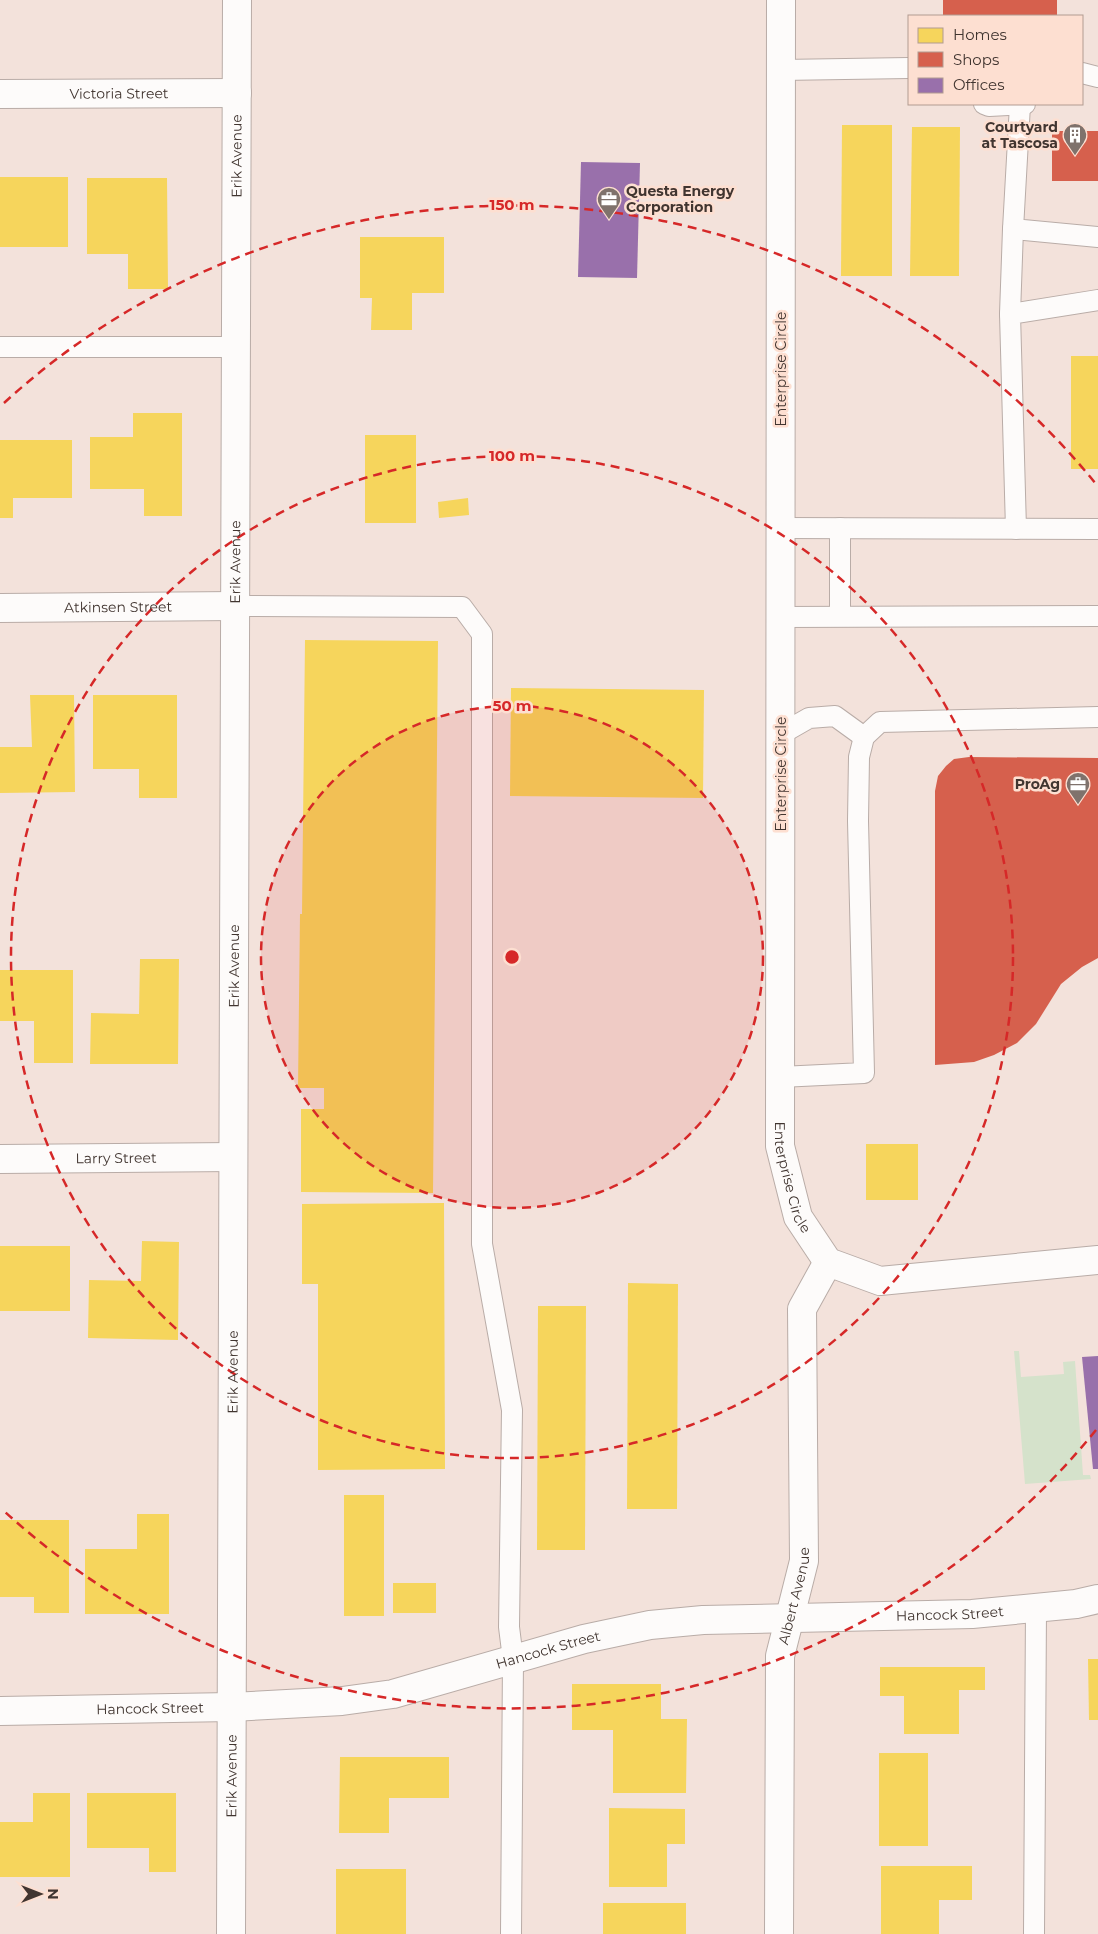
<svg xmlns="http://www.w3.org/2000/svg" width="1098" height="1934" viewBox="0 0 1098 1934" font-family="Montserrat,sans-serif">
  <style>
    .green { fill: #d5e2cb }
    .homes { fill: #f6d55c }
    .shops { fill: #d6604d }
    .offices { fill: #9970ab }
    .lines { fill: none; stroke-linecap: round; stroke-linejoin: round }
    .lane-casing { stroke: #b9aca7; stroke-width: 22 }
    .street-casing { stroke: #b9aca7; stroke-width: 30 }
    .secondary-casing { stroke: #b9aca7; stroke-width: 30 }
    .lane { stroke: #fdfbfa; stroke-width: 20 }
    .street { stroke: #fdfbfa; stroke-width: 28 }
    .secondary { stroke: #fdfbfa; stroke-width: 28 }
    .ring { fill: none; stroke: #d62828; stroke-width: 2.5; stroke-dasharray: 9 6 }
    .labels { text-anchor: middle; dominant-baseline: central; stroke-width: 5; stroke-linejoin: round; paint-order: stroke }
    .street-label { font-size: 14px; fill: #413530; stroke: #fddfd1 }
    .poi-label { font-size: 14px; font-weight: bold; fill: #413530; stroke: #fddfd1; text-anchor: end }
    .centre { fill: #d62828; stroke: #fddfd1; stroke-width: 2.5 }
    .ring-label { font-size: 15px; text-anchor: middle; font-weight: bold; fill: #d62828; stroke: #fddfd1; stroke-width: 5; stroke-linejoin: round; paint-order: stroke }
  </style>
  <rect width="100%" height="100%" fill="#f3e2db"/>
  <path class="green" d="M1014,1351H1019L1021,1377L1064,1374L1063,1362L1075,1361L1083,1475H1090L1091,1479L1025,1484Z"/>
  <g class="homes">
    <path d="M842,125H892V276H841Z"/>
    <path d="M912,127H960L959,276H910Z"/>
    <rect x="0" y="177" width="68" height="70"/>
    <path d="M87,178H167L168,289H128V254H87Z"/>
    <path d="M360,237H444V293H412V330H371L372,298H360Z"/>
    <rect x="1071" y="356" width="27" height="113"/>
    <path d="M133,413H182V516H144V489H90V437H133Z"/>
    <rect x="365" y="435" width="51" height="88"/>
    <path d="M0,440H72V498H13V518H0Z"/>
    <path d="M468,498L469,515L439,518L438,502Z"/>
    <path d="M305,640L438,641L433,1193L301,1192V1109H324V1088H298L300,914H302Z"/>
    <path d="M511,688L704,690L703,798L510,796Z"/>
    <path d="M30,695H74L75,792L0,793V747H32Z"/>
    <path d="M93,695H177V798H139V769H93Z"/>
    <path d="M140,959H179L178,1064H90L91,1013L139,1014Z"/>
    <path d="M0,970H73V1063H34V1021H0Z"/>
    <rect x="866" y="1144" width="52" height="56"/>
    <path d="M444,1203L445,1469L318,1470V1284H302V1204Z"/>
    <path d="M142,1241L179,1242L178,1340L88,1338L89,1280L141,1281Z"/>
    <rect x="0" y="1246" width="70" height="65"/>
    <path d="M628,1283L678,1284L677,1509H627Z"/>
    <path d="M538,1306H586L585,1550H537Z"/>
    <rect x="344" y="1495" width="40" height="121"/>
    <path d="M137,1514H169V1614H85V1549H137Z"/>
    <path d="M0,1520H69V1613H34V1597H0Z"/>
    <rect x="393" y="1583" width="43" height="30"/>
    <path d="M1088,1659H1098V1720H1089Z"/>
    <path d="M880,1667H985V1690H959V1734H904V1696H880Z"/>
    <path d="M572,1684H661V1719H687L686,1793H613V1730H572Z"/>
    <rect x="879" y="1753" width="49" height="93"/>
    <path d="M340,1757H449V1798H389V1833H339Z"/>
    <path d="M33,1793H70V1877H0V1822H33Z"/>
    <path d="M87,1793H176V1872H149V1848H87Z"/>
    <path d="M609,1808L685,1809V1844H667V1887H609Z"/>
    <path d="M881,1866H972V1900H939V1934H881Z"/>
    <rect x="336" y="1869" width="70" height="65"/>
    <rect x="603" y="1903" width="83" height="31"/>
  </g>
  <g class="shops">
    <rect x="943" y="0" width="114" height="16"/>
    <rect x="1052" y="131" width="46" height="50"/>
    <path d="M969,757L1098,758V958L1082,967L1061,984L1036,1024L1017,1043L994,1055L974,1062L935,1065V791L938,776L946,766L954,759Z"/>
  </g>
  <g class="offices">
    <path d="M581,162L640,163L637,278L578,277Z"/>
    <path d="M1098,1356V1469H1093L1082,1357Z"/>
  </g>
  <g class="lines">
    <g class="lane-casing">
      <g id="lane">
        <path d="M781,70L909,68"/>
        <path d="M1082,73L1098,77"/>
        <path d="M984,104L989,106L1025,104"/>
        <path d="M1020,105L1013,229L1098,237"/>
        <path d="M1010,314L1013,229"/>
        <path d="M0,347H236"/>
        <path d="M781,528L1098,529"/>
        <path d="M840,528V616"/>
        <path d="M1016,529L1010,314L1098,300"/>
        <path d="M235,606L462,607L482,634V1244L512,1410L509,1627L513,1659L511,1934"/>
        <path d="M781,617L1098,616"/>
        <path d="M781,734L809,718L835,716L864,737"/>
        <path d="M780,1077L864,1073L858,821L859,757L864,737L880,722L1098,717"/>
        <path d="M1034,1934L1036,1609"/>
      </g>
    </g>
    <g class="street-casing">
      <g id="street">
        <path id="s1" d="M781,0L780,1146L798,1217L828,1262L880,1281L1098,1260"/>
        <path id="s2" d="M0,94L237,93"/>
        <path id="s3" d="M0,608L235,606"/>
        <path id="s4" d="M0,1159L233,1157"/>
        <path id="s5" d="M779,1934L780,1656L804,1561L802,1309L828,1262"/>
      </g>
    </g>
    <g class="secondary-casing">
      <g id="secondary">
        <path id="s6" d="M0,1711L231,1707L342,1701L393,1694L584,1639L650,1625L703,1620L972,1614L1076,1604L1098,1599"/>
        <path id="s7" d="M231,1934L237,0"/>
      </g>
    </g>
    <use href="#lane" class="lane"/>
    <use href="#street" class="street"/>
    <use href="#secondary" class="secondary"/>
  </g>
  <circle cx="512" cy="957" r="251" fill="#d62828" fill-opacity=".12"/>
  <g class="ring">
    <circle cx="512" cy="957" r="251"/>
    <circle cx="512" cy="957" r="501"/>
    <path d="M1096 1430A752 752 0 0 1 4 1511M4 403A752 752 0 0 1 1096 484"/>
  </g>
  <defs>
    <g id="building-pin" transform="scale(1.25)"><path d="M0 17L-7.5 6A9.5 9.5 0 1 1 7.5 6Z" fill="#7f726c" stroke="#fddfd1"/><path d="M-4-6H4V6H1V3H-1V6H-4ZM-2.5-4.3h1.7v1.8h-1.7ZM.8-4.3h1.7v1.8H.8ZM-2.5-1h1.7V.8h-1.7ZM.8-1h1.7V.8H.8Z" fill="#fff"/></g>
    <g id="office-pin" transform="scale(1.25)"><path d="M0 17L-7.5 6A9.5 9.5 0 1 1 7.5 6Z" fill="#7f726c" stroke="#fddfd1"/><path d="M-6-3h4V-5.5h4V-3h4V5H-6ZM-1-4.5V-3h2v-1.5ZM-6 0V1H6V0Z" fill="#fff"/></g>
  </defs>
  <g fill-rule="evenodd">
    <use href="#building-pin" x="1075" y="135"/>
    <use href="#office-pin" x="609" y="199"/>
    <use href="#office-pin" x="1078" y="784"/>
  </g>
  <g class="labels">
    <g class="street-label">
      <text stroke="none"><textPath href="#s2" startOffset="119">Victoria Street</textPath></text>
      <text stroke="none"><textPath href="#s7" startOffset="1778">Erik Avenue</textPath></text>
      <text transform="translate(781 369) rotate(-90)">Enterprise Circle</text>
      <text stroke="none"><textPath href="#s7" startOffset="1372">Erik Avenue</textPath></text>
      <text stroke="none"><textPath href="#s3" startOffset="118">Atkinsen Street</textPath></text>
      <text transform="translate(781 774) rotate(-90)">Enterprise Circle</text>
      <text stroke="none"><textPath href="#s7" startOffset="968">Erik Avenue</textPath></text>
      <text stroke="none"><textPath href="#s4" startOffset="116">Larry Street</textPath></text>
      <text stroke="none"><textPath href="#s1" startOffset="1179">Enterprise Circle</textPath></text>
      <text stroke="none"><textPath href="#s7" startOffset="562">Erik Avenue</textPath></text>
      <text stroke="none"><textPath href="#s5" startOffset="340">Albert Avenue</textPath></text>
      <text stroke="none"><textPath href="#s6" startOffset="960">Hancock Street</textPath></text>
      <text stroke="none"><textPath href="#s6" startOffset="555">Hancock Street</textPath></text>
      <text stroke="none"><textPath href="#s6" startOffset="150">Hancock Street</textPath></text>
      <text stroke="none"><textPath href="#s7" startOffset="158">Erik Avenue</textPath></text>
    </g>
    <g class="poi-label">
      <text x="1058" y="127">Courtyard<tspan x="1058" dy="16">at Tascosa</tspan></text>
      <text x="626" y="191" text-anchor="start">Questa Energy<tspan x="626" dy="16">Corporation</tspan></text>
      <text x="1060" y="784">ProAg</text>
    </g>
  </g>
  <circle cx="512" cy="957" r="8" class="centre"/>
  <g class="ring-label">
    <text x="512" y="210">150 m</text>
    <text x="512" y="461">100 m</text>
    <text x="512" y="711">50 m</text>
  </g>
  <rect x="908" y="15" width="175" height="90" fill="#fddfd1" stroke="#b29b91"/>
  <rect x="918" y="28" width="25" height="15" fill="#f6d55c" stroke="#b29b91"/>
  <text x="953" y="40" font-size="15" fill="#413530">Homes</text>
  <rect x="918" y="52" width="25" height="15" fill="#d6604d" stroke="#b29b91"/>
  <text x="953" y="65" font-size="15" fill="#413530">Shops</text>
  <rect x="918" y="78" width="25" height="15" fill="#9970ab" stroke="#b29b91"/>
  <text x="953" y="90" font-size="15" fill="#413530">Offices</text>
  <g transform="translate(40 1894) rotate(90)" stroke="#fddfd1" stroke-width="4" paint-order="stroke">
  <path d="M0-4L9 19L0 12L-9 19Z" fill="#413530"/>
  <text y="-8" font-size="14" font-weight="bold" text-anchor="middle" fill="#413530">N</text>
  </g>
</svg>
